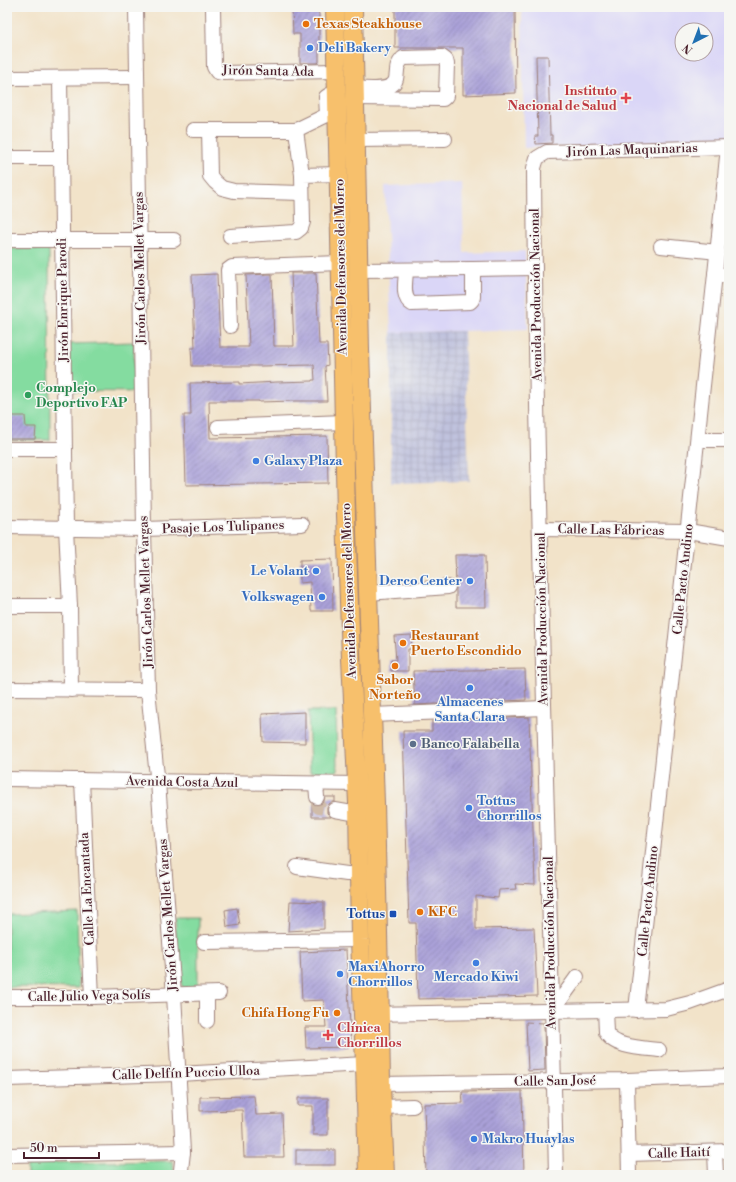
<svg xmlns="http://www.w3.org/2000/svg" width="736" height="1182" viewBox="0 0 736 1182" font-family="'Libre Bodoni',serif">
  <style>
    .built { fill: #dad6f7; fill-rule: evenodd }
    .industrial { fill: url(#industrial-grid) }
    .green { fill: #84dca0; stroke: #677e66 }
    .building { fill: url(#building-hatch) }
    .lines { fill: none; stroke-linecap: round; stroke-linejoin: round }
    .minor-tunnel { stroke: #d0bca9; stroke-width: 14; stroke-dasharray: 14 7; stroke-linecap: butt }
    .minor-casing { stroke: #9e817a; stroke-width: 16 }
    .major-casing { stroke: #9e817a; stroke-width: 20 }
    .minor { stroke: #fff; stroke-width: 14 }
    .major { stroke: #f7c06c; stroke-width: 18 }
    .food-dot { fill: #e8710a; stroke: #f6f6f2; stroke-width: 1.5 }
    .shop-dot { fill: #3f7fe0; stroke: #f6f6f2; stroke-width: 1.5 }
    .health-dot { fill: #e0444e; stroke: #f6f6f2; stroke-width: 1.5 }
    .leisure-dot { fill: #2e9e5b; stroke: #f6f6f2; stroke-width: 1.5 }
    .service-dot { fill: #5c6f8a; stroke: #f6f6f2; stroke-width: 1.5 }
    .transit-dot { fill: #1a4fb4; stroke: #f6f6f2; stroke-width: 1.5 }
    .labels { text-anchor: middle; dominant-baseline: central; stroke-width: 3; stroke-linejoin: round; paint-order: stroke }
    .food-label { font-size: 13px; font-weight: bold; fill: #c56008; stroke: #f6f6f2; text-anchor: start }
    .shop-label { font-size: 13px; font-weight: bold; fill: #366cbe; stroke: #f6f6f2; text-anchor: start }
    .street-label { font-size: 13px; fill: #4a1f2b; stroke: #f6f6f2 }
    .health-label { font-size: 13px; font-weight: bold; fill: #be3a42; stroke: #f6f6f2; text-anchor: end }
    .leisure-label { font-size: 13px; font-weight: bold; fill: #27864d; stroke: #f6f6f2; text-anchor: start }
    .service-label { font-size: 13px; font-weight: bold; fill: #4e5e75; stroke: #f6f6f2; text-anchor: start }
    .transit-label { font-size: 13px; font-weight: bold; fill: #164399; stroke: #f6f6f2; text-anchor: end }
  </style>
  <defs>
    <pattern id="industrial-grid" width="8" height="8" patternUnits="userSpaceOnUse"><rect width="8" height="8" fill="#c0c2dd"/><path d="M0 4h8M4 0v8" fill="none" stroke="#a6a6be"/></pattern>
    <pattern id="building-hatch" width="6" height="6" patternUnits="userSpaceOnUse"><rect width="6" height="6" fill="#aaa1d9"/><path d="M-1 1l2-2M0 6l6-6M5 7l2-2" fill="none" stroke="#8c83b0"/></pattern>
  </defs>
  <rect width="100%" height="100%" fill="#f6f6f2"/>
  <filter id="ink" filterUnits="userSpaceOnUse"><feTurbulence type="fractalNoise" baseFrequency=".025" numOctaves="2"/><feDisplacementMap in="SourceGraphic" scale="8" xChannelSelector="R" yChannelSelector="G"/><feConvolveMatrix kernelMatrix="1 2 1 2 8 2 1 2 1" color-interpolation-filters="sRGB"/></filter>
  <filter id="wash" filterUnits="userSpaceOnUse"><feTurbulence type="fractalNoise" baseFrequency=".012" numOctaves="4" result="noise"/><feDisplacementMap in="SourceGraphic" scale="16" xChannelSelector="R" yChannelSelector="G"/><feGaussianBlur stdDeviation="0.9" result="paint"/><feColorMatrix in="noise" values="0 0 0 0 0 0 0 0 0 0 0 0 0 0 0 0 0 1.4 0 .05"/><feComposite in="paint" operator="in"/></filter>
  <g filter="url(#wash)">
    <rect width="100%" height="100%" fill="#f2e3c9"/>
    <g class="built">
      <path d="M522,7H729V142L524,148ZM682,30H706V54H682Z"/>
      <path d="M462,183L464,253L525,251L528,329L391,333L385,186Z"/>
    </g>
    <path class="industrial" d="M464,331L469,481L391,483V333Z"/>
    <g class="green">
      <path d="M7,249H49L50,440H7Z"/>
      <path d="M134,342V392L70,391L69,344Z"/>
      <path d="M308,711H336L337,771L310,772Z"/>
      <path d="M77,911L79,988L7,987V914Z"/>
      <path d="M175,918H198V987L183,988L181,983L180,964L177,954Z"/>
      <path d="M173,1161L174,1171L172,1175H27V1163Z"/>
    </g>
    <g id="blocks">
      <g class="building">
        <path d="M395,7H515L516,93L463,95V48H395Z"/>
        <path d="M292,9H316L319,14V62L318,63H300V34H293Z"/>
        <path d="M536,56H548L550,135H552V143L536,144L535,136H538Z"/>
        <path d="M291,273H316L319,344H327L328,365L325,366L327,401H294L259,402V401H209L210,438L327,436L328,483L186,485L184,415H191L190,383L239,382V384L277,382L312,381V380H315L314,365L260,366H192L191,348H195L192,275L217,274L220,347H249L246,275L268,274H272L274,346H294Z"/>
        <path d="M7,416H25L26,427H36L35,439H7Z"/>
        <path d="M455,555H485L486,607H456V587Z"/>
        <path d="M332,559L333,611H311L310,582L300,583V560Z"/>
        <path d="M411,635L412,649H408V671H391V660H396L394,636Z"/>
        <path d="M525,669L526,700L415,705L413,671Z"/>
        <path d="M305,712V743L263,742L262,714Z"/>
        <path d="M529,717L535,885L515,884L516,889L499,890L498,898L476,896V929L534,928L537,996L418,999L416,923H409L403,731H432V721Z"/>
        <path d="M325,797H335V802H332L329,804L327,808V813L331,817H312V803L317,805L321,804L324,801Z"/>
        <path d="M290,901L324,902V929L288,931Z"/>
        <path d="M237,908L240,925L227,927L225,910Z"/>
        <path d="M346,950L351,1044L348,1047L306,1048L305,1027H326L324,1000L302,1001L300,952Z"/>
        <path d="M526,1022L544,1023L545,1070L528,1071Z"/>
        <path d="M522,1091L524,1175H426L424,1104L463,1103L462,1092Z"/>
        <path d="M254,1096L256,1115L282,1114L284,1157H244L242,1110L200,1111V1097Z"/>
        <path d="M298,1098H328V1135H313V1106H298Z"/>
        <rect x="296" y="1150" width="39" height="15"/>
      </g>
    </g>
  </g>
  <g filter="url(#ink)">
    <use href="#blocks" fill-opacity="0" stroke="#9e817a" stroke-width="1"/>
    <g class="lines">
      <path class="minor-tunnel" d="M317,797L319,807L335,810"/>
      <g class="minor-casing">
        <g id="minor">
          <path d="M136,7L144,529L148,690L156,767L158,782L174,995L183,1152L181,1170L180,1175"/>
          <path d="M213,7L214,67L217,72L222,73L337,71"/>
          <path d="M7,78L137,77"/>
          <path d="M60,78L66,528L70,606L71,690"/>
          <path d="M355,88C365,89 393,92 396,79C398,69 395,67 403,58L442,57L446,60L447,64L446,96L443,99L355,98"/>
          <path d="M193,130H296L302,175"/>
          <path d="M209,130L210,176L215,182L222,188L234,191L302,193"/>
          <path d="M296,130L327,115L326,97L329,95H337"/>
          <path d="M356,140L445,139"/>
          <path d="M7,158H61"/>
          <path d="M230,236L296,232L301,228L303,222L302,175L339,174"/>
          <path d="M7,240H174"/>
          <path d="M661,246L718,252"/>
          <path d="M358,270L473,269L535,268"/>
          <path d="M406,270C406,280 401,298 412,304L470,302L472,300L473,297V269"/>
          <path d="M715,274L729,276"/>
          <path d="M230,326L228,270L232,267L340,263"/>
          <path d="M218,427L344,422"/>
          <path d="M698,440H729"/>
          <path d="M7,449H65"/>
          <path d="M7,527L144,529L302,524"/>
          <path d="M540,529L688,531L729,538"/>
          <path d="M368,593L448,587"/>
          <path d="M7,606H70"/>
          <path d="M7,689L148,690"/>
          <path d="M372,715L544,708"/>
          <path d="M7,779L357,784"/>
          <path d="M82,780L92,997"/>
          <path d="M316,784L317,797"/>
          <path d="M335,810L358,814"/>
          <path d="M297,867L347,874H359"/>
          <path d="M204,942L360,940"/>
          <path d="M207,994V1021"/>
          <path d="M7,997H92L219,993"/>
          <path d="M552,1004L561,999L577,977"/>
          <path d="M605,1010L606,1032C613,1048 644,1048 659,1050"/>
          <path d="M636,1010L715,274L728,147"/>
          <path d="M370,1014L666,1009L690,1003L729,989"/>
          <path d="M7,1079L178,1074L365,1064"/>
          <path d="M627,1080L629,1175"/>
          <path d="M381,1084L627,1080L729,1076"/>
          <path d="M382,1107L413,1106"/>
          <path d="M715,1152L716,1175"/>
          <path d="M629,1154L729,1151"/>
          <path d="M7,1155L183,1152"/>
          <path d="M556,1175C549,839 536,504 534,168L537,158L547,152L729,147"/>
        </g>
      </g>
      <g class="major-casing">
        <g id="major">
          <path d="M335,7L346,515L351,659L358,803L360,940L365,1064L368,1175"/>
          <path d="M353,7L360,350L375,803L380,1019L381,1084L385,1175"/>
        </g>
      </g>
      <use href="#minor" class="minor"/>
      <use href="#major" class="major"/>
    </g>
  </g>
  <g class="food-dot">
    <circle cx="306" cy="24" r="4"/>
    <circle cx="403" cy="643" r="4"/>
    <circle cx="395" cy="666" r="4"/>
    <circle cx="420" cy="912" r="4"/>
    <circle cx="337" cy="1013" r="4"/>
  </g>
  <g class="shop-dot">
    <circle cx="310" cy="48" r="4"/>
    <circle cx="256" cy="461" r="4"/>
    <circle cx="316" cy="571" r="4"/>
    <circle cx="470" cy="581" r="4"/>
    <circle cx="322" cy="597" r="4"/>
    <circle cx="470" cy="688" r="4"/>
    <circle cx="469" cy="808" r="4"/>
    <circle cx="476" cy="963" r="4"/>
    <circle cx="340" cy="974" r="4"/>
    <circle cx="474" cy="1139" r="4"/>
  </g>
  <g class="health-dot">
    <path d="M624 92h4v4h4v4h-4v4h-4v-4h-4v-4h4z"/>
    <path d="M326 1029h4v4h4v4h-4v4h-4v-4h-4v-4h4z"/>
  </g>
  <circle class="leisure-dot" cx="28" cy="395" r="4"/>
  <circle class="service-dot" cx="413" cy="744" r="4"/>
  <rect class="transit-dot" x="389" y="910" width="8" height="8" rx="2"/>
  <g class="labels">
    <g class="food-label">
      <text x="314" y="24">Texas Steakhouse</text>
      <text x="411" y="636">Restaurant<tspan x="411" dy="15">Puerto Escondido</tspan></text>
      <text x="395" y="680" text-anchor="middle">Sabor<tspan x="395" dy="15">Norteño</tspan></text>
      <text x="428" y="912">KFC</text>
      <text x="329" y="1013" text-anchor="end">Chifa Hong Fu</text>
    </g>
    <g class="shop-label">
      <text x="318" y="48">Deli Bakery</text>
      <text x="264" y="461">Galaxy Plaza</text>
      <text x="308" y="571" text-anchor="end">Le Volant</text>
      <text x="462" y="581" text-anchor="end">Derco Center</text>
      <text x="314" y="597" text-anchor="end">Volkswagen</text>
      <text x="470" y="702" text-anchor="middle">Almacenes<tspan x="470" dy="15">Santa Clara</tspan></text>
      <text x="477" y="801">Tottus<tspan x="477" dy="15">Chorrillos</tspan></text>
      <text x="348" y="967">MaxiAhorro<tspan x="348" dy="15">Chorrillos</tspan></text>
      <text x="476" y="977" text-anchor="middle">Mercado Kiwi</text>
      <text x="482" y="1139">Makro Huaylas</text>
    </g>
    <g class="street-label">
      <text transform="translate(268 71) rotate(1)">Jirón Santa Ada</text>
      <text transform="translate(632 150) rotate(-2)">Jirón Las Maquinarias</text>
      <text transform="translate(341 267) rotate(-91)">Avenida Defensores del Morro</text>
      <text transform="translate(140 268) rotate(-91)">Jirón Carlos Mellet Vargas</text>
      <text transform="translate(536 295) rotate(-91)">Avenida Producción Nacional</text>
      <text transform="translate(63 300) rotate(-91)">Jirón Enrique Parodi</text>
      <text transform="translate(223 527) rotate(-2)">Pasaje Los Tulipanes</text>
      <text transform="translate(611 530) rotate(1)">Calle Las Fábricas</text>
      <text transform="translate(683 579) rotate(-84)">Calle Pacto Andino</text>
      <text transform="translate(349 591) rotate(-92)">Avenida Defensores del Morro</text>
      <text transform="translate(146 592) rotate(-92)">Jirón Carlos Mellet Vargas</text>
      <text transform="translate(542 619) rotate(-91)">Avenida Producción Nacional</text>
      <text transform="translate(182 782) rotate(1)">Avenida Costa Azul</text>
      <text transform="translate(87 889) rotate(-93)">Calle La Encantada</text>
      <text transform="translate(648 901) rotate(-84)">Calle Pacto Andino</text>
      <text transform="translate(168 915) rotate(-94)">Jirón Carlos Mellet Vargas</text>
      <text transform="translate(550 943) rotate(-91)">Avenida Producción Nacional</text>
      <text transform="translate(89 996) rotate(-1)">Calle Julio Vega Solís</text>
      <text transform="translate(186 1073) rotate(-2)">Calle Delfín Puccio Ulloa</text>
      <text transform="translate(555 1081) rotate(-1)">Calle San José</text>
      <text transform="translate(679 1153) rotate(-2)">Calle Haití</text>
    </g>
    <g class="health-label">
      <text x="617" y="91">Instituto<tspan x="617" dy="15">Nacional de Salud</tspan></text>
      <text x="337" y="1028" text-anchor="start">Clínica<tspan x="337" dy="15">Chorrillos</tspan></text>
    </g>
    <g class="leisure-label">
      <text x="36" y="388">Complejo<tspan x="36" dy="15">Deportivo FAP</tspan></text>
    </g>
    <g class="service-label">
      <text x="421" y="744">Banco Falabella</text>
    </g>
    <g class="transit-label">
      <text x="385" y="914">Tottus</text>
    </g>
  </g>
  <rect width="736" height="1182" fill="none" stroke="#f6f6f2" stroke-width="24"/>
  <g transform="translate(694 42) rotate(222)"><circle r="19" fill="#f6f6f2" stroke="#b1a0a2"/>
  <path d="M0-3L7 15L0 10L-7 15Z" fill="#1f6fb2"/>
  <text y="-6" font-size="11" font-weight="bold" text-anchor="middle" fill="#4a1f2b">N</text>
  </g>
  <path d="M24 1152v6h75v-6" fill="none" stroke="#4a1f2b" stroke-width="2"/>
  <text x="30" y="1152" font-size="12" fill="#4a1f2b" stroke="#f6f6f2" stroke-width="3" paint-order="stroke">50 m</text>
</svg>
